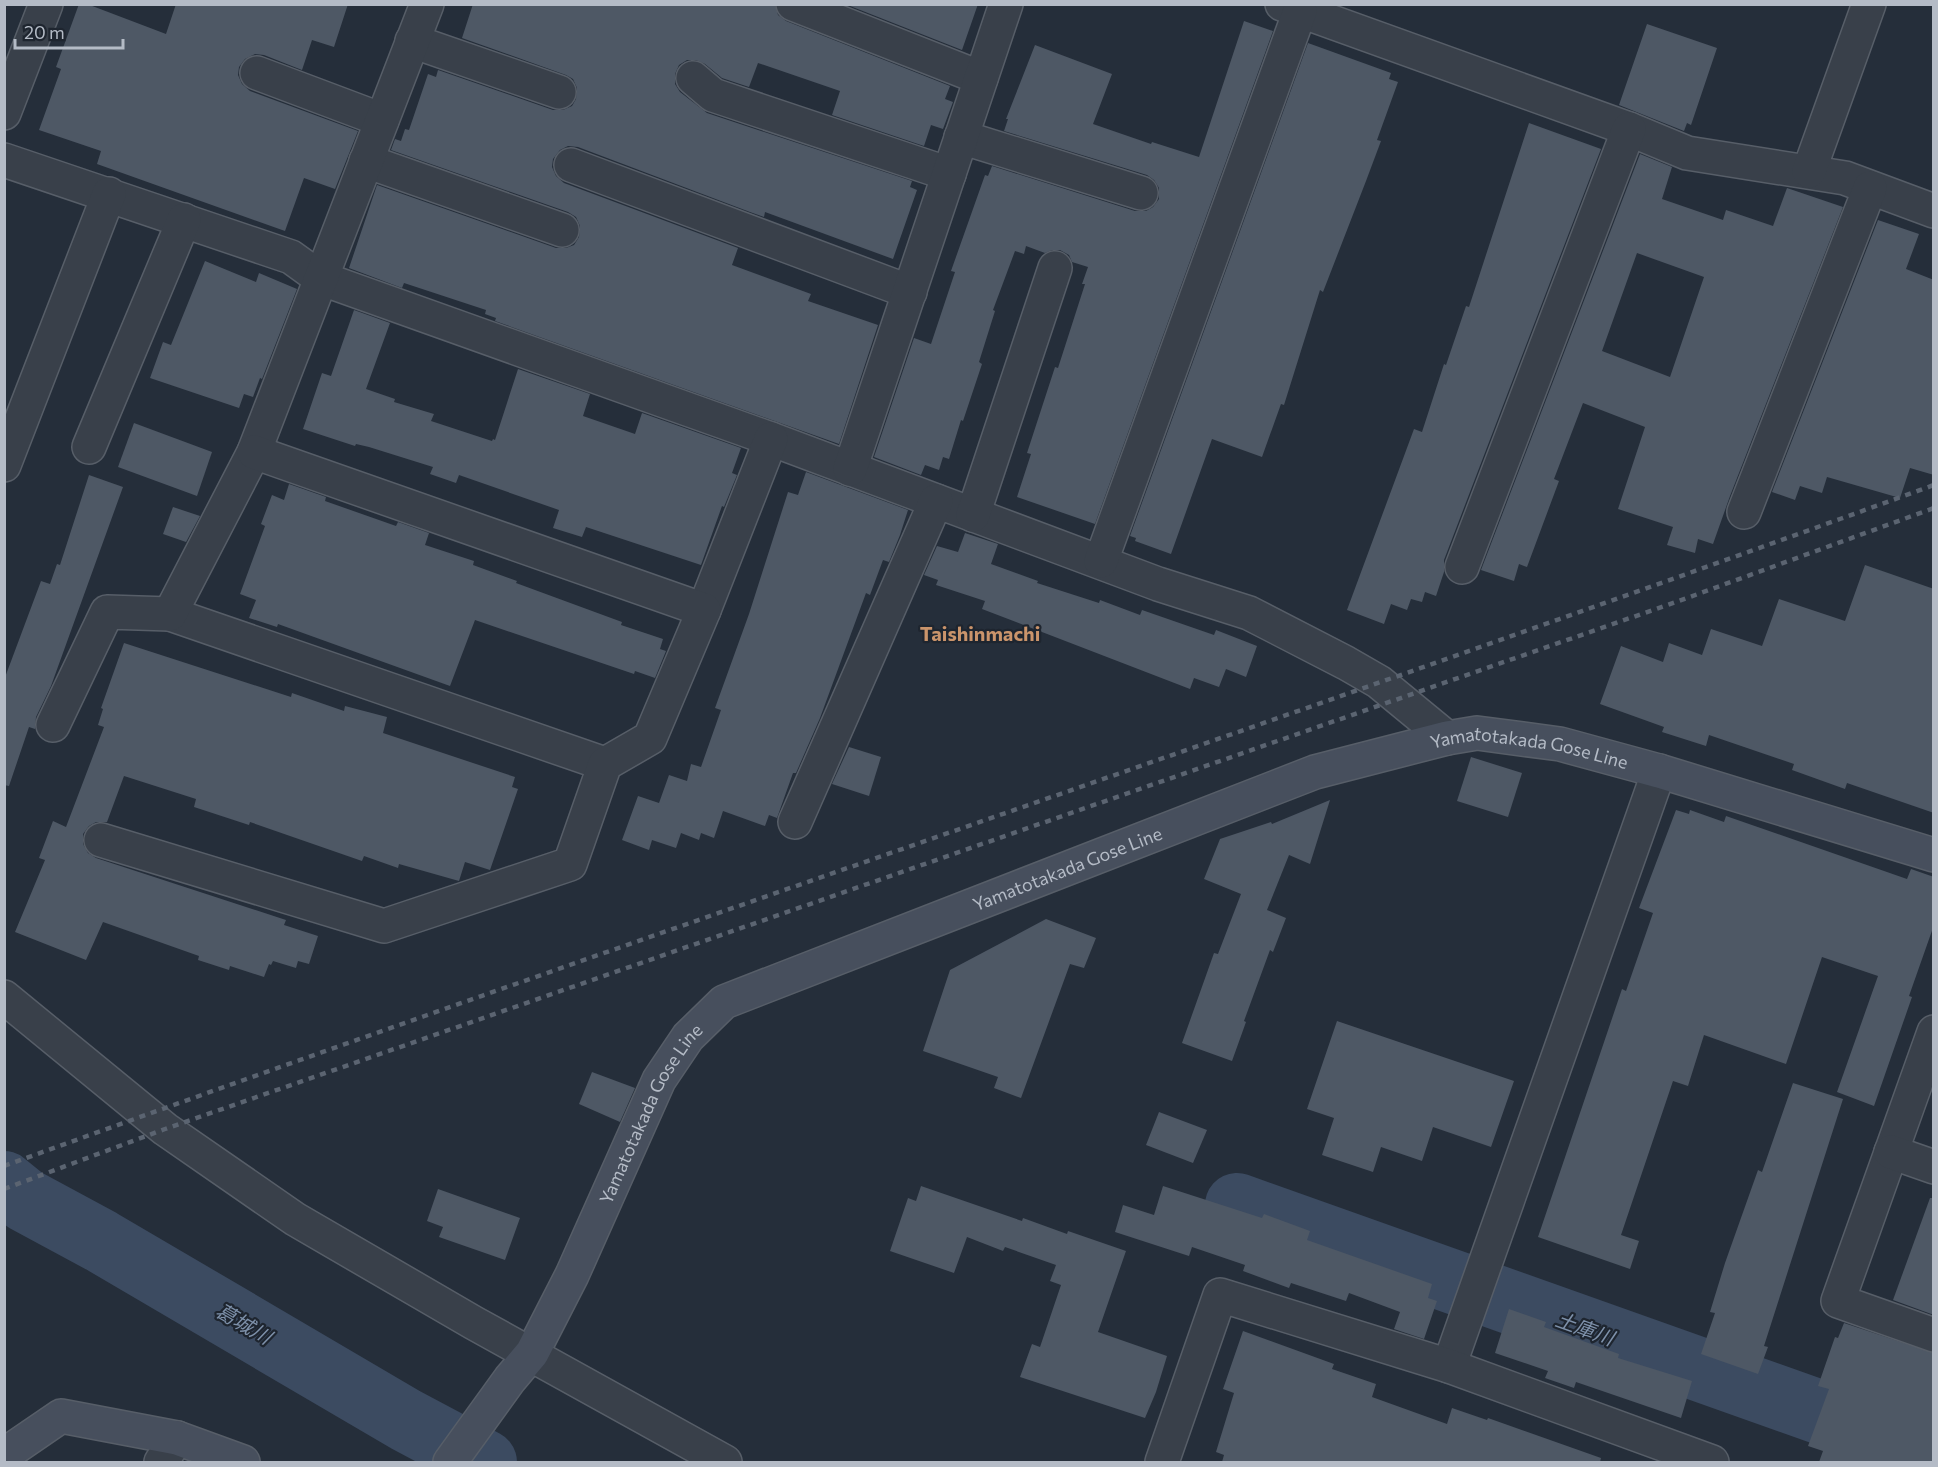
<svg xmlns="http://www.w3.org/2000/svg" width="1938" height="1467" viewBox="0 0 1938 1467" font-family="Commissioner,'Noto Sans JP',sans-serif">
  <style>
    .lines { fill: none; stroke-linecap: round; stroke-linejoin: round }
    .river { stroke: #3c4b61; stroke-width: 64 }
    .building { fill: #4e5865; fill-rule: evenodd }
    .street-casing { stroke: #575e68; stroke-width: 36 }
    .secondary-casing { stroke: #575e68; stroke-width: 36 }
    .street { stroke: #39404a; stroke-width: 33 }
    .secondary { stroke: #474f5d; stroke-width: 33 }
    .rail { stroke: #5b6471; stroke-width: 4.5; stroke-dasharray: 6 6; stroke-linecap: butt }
    .labels { text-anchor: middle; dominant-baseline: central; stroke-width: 4.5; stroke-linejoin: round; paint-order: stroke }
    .street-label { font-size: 18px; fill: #b4bbc6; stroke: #1e252f }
    .neighbourhood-label { font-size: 20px; font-weight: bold; fill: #ca946b; stroke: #1e252f }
    .water-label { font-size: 20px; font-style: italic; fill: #7e91aa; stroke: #1e252f }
  </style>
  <rect width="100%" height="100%" fill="#252e3a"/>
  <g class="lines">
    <g class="river">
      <path d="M4,1183L25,1200L101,1241L406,1420L485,1462"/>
      <path d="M1237,1205L1904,1442"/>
    </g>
  </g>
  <g class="building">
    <path d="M79,4H87L166,34L176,4H348L334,47L312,40L302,70L264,55L255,54L245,59L239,67L238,75L242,84L250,91L358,131L335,189L304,178L285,231L97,164L101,151L39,130L61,69L56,67Z"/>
    <path d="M473,4H775L778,15L786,21L950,86L945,99L953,102L943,129L931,125L924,146L832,115L840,91L758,63L749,87L722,78L705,64L696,60H687L679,65L675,74V84L680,92L707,113L912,181L910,187L917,190L893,259L765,212L764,217L750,212L578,147L568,146L560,150L553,159L552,167L556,176L564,183L738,248L732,265L811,294L808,301L878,325L839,444L495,321L496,318L485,314L486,310L404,283L402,288L349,268L377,185L556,248H566L574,245L579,237L580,226L576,217L568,212L391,150L395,139L401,141L405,129L409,130L428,74L436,77L438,70L553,110H563L572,106L576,99L577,88L573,79L566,75L462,38Z"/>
    <path d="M845,4H978L962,50Z"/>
    <path d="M1244,21L1273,31L1095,524L1017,497L1031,454L1027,453L1055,367L1058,368L1085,284H1082L1088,267L1072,262L1069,255L1060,250H1052L1045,253L1026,246L1024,254L1015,251L993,310L995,311L979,362L982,364L963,421L961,420L949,459L943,457L939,470L925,465L921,475L874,457L914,338L931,344L955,272L951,271L985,175L988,176L992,166L1135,211H1146L1153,207L1159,199V188L1154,180L1147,175L1004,131L1008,119H1006L1035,45L1112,74L1093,124L1151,144L1152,142L1199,157Z"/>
    <path d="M1647,24L1717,48L1691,125L1687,123L1684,131L1619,105Z"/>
    <path d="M1308,43L1391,73L1389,79L1398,82L1377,140L1381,141L1366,181L1323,292L1320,290L1284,405L1281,404L1262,457L1212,439L1171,554L1135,541L1136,538L1130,536Z"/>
    <path d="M1529,123L1601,149L1444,560V572L1436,596L1425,592L1422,602L1411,599L1407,610L1391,604L1384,624L1347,610L1414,429L1422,432L1444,364L1446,365L1466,306L1469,307Z"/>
    <path d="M1640,154L1672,167L1662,199L1723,220L1726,210L1773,226L1787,188L1843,207L1730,496L1713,544L1698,539L1695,553L1667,545L1673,527L1618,509L1645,427L1583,403L1554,479L1559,481L1527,567L1519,564L1514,581L1481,570ZM1637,253L1704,277L1670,377L1602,351Z"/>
    <path d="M1878,220L1919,234L1906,269L1934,280V475L1910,468L1900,498L1827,477L1822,493L1800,486L1795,500L1772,492Z"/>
    <path d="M205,261L256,282L259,273L297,289L262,379L260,378L253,397L244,394L239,408L150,378L163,342L171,345Z"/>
    <path d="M354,310L390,323L366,389L395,399L394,402L434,414L431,421L492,441L493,439L495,440L518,369L590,394L583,416L635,434L642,413L741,448L732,473L737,475L724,507L722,506L701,565L586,527L582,537L553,528L559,510L459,475L456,483L430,474L433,467L369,447L356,444L355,446L303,429L322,373L331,376Z"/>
    <path d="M134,423L212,452L197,496L118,467Z"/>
    <path d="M806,472L908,510L900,535L889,562L883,560L870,595L866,593L820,718L796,773H793L777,818L769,815L765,826L723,811L714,838L701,833L699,840L681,833L676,848L652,840L649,850L622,840L638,796L659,803L669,775L687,781L691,764L701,767L721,710L715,708L749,614L788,492L798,495Z"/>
    <path d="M89,475L123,487L51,686L36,717L35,729L29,727L9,786L4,785V680L41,581L50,584L57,564L60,565Z"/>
    <path d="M289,484L326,497L325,501L396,526L398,522L429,533L425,545L474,561L473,565L517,581L516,583L622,622L621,625L663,639L660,649L666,651L655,678L635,671L634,674L475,620L450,686L278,624L277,627L249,618L256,600L240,594L265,526L261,524L272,495L284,500Z"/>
    <path d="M173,507L200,516L186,542L163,534Z"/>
    <path d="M965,533L998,544L991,564L1038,581L1037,583L1099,603L1100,600L1140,615L1142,610L1214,635L1216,630L1257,646L1246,677L1226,669L1219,687L1194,678L1190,689L982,609L985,601L936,585L938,580L924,575L937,546L958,552Z"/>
    <path d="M1865,565L1934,589V813L1847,783L1845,789L1792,770L1794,764L1709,735L1706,746L1662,732L1664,727L1600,704L1621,646L1663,662L1669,643L1702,655L1711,629L1762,646L1779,599L1845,621Z"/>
    <path d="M124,643L291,697L292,693L344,711L345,706L387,717L383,733L515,777L512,787L518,789L490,870L465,862L459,881L399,864L398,868L364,856L362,861L250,822L249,825L194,807L196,799L124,776L107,822H96L89,826L83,834V844L88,853L96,858L286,920L284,925L318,936L309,964L298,961L296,968L273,961L271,965L269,964L264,977L230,966L229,970L198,960L199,956L103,922L86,960L15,932L45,860L39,858L53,821L66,827L104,727L98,725L103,709L101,708Z"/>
    <path d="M849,747L881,757L869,796L832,784Z"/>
    <path d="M1471,757L1522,773L1508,817L1457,801Z"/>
    <path d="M1330,800L1310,864L1289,855L1267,910L1286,918L1273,952L1270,950L1244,1021L1246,1022L1232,1061L1182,1043L1214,953L1218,954L1241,894L1204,879L1220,839L1271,822L1272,824Z"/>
    <path d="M1676,810L1689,814L1690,810L1724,822L1726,816L1907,879L1911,869L1934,877V925L1909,996L1912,997L1874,1106L1837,1092L1878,976L1822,957L1786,1064L1704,1035L1688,1086L1673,1081L1621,1235L1639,1241L1630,1269L1538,1237L1622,989L1626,991L1653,913L1639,908Z"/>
    <path d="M1046,919L1096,938L1084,968L1070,964L1021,1098L994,1088L998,1077L923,1051L950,970Z"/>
    <path d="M1337,1021L1514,1081L1491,1147L1433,1127L1422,1161L1381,1147L1373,1172L1322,1155L1334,1118L1307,1109Z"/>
    <path d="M592,1072L635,1088L620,1122L579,1104Z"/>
    <path d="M1793,1083L1843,1099L1764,1346L1768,1347L1758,1374L1701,1354L1715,1313L1710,1312L1725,1263L1758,1170L1762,1172Z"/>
    <path d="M1159,1112L1207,1130L1193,1163L1146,1145Z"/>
    <path d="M921,1186L1022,1221L1023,1218L1067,1234L1068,1231L1126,1251L1098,1332L1167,1356L1156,1392L1145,1418L1020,1377L1032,1344L1040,1347L1061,1285L1050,1281L1056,1265L1005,1247L1003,1251L967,1237L954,1273L890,1251L908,1198L916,1201Z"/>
    <path d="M1163,1186L1262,1218L1264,1214L1310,1231L1307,1240L1432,1284L1428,1298L1437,1301L1424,1339L1394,1329L1400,1312L1349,1293L1346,1301L1291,1283L1289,1288L1243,1271L1245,1265L1192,1247L1189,1256L1115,1232L1123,1205L1154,1215Z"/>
    <path d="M438,1189L520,1218L505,1260L439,1237L443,1227L427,1221Z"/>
    <path d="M1930,1198H1934V1315L1893,1300Z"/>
    <path d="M1509,1309L1546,1322L1544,1327L1619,1354L1618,1358L1692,1381L1681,1418L1576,1382L1574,1388L1545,1378L1548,1371L1495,1353Z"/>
    <path d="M1844,1323L1934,1353V1462H1819L1823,1451L1808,1446L1829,1389L1818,1386L1835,1337L1838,1338Z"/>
    <path d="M1243,1331L1334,1364L1332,1369L1376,1384L1372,1397L1447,1424L1452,1408L1487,1420L1488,1418L1601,1458L1600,1462H1222L1224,1455L1216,1452L1234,1393L1223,1389Z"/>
  </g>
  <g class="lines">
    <g class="street-casing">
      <g id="street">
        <path d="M793,4L981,78"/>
        <path d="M1282,4L1629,129L1687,153L1845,178L1934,211"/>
        <path d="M412,41L559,92"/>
        <path d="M257,73L382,120"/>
        <path d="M693,78L713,95L949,174"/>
        <path d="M4,113L46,4"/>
        <path d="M961,137L1141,193"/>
        <path d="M4,160L291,257L320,278L771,439L1158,584L1249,613L1346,663L1379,682L1447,738"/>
        <path d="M366,161L562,230"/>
        <path d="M571,165L910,292"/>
        <path d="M1809,171L1869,4"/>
        <path d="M89,447L184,220"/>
        <path d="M4,465L109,194"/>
        <path d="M850,469L1006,4"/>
        <path d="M1744,512L1870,188"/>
        <path d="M973,515L1055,268"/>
        <path d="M1101,561L1300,11"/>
        <path d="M1462,567L1629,129"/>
        <path d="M704,610L771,439"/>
        <path d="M170,614L605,764"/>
        <path d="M53,725L107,612L170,614L254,452L427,4"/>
        <path d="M795,822L936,501"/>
        <path d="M101,840L384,926L570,864L605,764L650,738L704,610L254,452"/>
        <path d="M4,997L165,1129L295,1219L474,1323L725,1462"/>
        <path d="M1934,1032L1838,1301L1934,1335"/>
        <path d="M1891,1152L1934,1167"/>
        <path d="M1449,1366L1659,771"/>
        <path d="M161,1462L177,1438"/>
        <path d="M1162,1462L1220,1295L1449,1366L1712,1462"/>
      </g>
    </g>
    <g class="secondary-casing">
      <g id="secondary">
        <path d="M4,1455L61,1416L177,1438L243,1462"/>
        <path id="s1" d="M450,1462L510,1379L532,1353L572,1275L659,1080L688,1037L724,1002L1315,772L1447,738L1477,733L1560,744L1659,771L1934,855"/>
      </g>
    </g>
    <use href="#street" class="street"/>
    <use href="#secondary" class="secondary"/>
    <g class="rail">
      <path d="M4,1166C645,934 1292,718 1934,485"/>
      <path d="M4,1189L165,1129L1676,602L1934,508"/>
    </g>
  </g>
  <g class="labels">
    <g class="street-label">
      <text stroke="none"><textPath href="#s1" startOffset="1394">Yamatotakada Gose Line</textPath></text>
      <text stroke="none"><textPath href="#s1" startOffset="908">Yamatotakada Gose Line</textPath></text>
      <text stroke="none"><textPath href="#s1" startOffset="404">Yamatotakada Gose Line</textPath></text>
    </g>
    <g class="neighbourhood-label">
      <text x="980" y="633">Taishinmachi</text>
    </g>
    <g class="water-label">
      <text transform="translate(244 1323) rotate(30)">葛城川</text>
      <text transform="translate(1585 1328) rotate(20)">土庫川</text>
    </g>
  </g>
  <rect width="1938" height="1467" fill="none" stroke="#b4bbc6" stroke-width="12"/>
  <path d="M15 39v9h108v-9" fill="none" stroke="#b4bbc6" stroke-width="3"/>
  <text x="24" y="39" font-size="18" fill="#b4bbc6" stroke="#1e252f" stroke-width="4.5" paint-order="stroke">20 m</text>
</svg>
